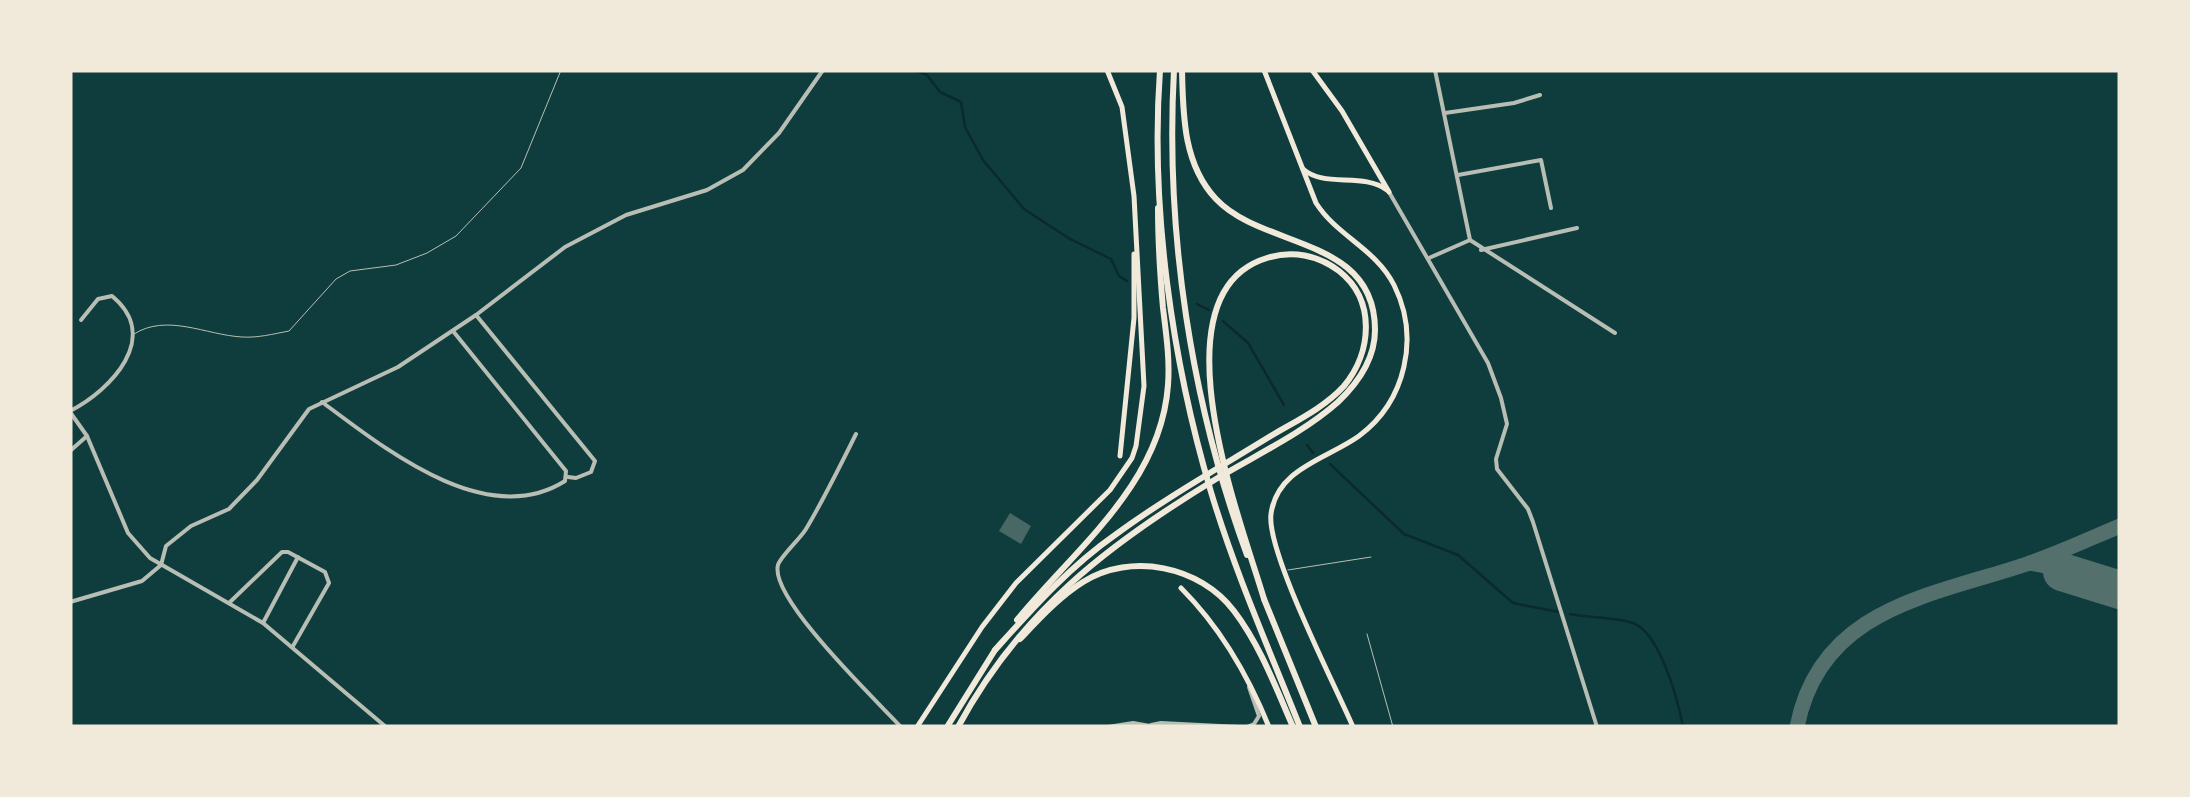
<svg xmlns="http://www.w3.org/2000/svg" width="2190" height="797" viewBox="0 0 2190 797" font-family="'Fira Sans Condensed',sans-serif">
  <style>
    .lines { fill: none; stroke-linecap: round; stroke-linejoin: round }
    .stream { stroke: #0a2a2b; stroke-width: 2.5 }
    .taxiway { stroke: #53706d; stroke-width: 15 }
    .runway { stroke: #53706d; stroke-width: 38 }
    .building { fill: #486865 }
    .service { stroke: #b8beb3; stroke-width: 1 }
    .minor { stroke: #b8beb3; stroke-width: 4 }
    .tertiary { stroke: #b8beb3; stroke-width: 4 }
    .secondary { stroke: #f1e9da; stroke-width: 5 }
    .motorway { stroke: #f1e9da; stroke-width: 6 }
  </style>
  <rect width="100%" height="100%" fill="#0f3d3e"/>
  <g class="lines">
    <g class="stream">
      <path d="M915,70L927,75L940,92L961,102L965,127L983,160L1024,209L1070,239L1111,259L1119,276L1127,281"/>
      <path d="M1197,304L1209,310"/>
      <path d="M1223,321L1248,343L1284,405"/>
      <path d="M1307,445L1313,453"/>
      <path d="M1330,464L1404,534L1458,555L1513,603L1559,612"/>
      <path d="M1570,614C1590,618 1614,617 1633,623C1660,633 1678,700 1683,727"/>
    </g>
    <g class="taxiway">
      <path d="M2030,563L2060,569"/>
      <path d="M1797,727C1820,608 1931,596 2027,564C2059,553 2089,539 2120,526"/>
    </g>
    <path class="runway" d="M2062,572L2120,590"/>
  </g>
  <path class="building" d="M1010,513L1031,526L1021,544L999,531Z"/>
  <g class="lines">
    <g class="service">
      <path d="M134,334C167,313 206,335 242,337C258,338 273,334 289,331L336,279L350,271L396,265L427,253L456,236L521,168L561,70"/>
      <path d="M1288,570L1371,557"/>
      <path d="M1367,634L1393,727"/>
    </g>
    <g class="minor">
      <path d="M1445,113L1514,103L1540,95"/>
      <path d="M1458,175L1541,160L1551,208"/>
      <path d="M1470,240L1615,333"/>
      <path d="M1481,250L1577,228"/>
      <path d="M1429,258L1470,240L1435,70"/>
      <path d="M476,315L595,461L591,472L576,478L568,477"/>
      <path d="M322,402C384,448 486,531 565,481L566,471L453,331"/>
      <path d="M70,411C111,390 162,337 112,296L98,299L81,320"/>
      <path d="M70,412L87,436L128,533L150,558L263,623L386,727"/>
      <path d="M856,434C840,466 824,499 806,529C800,539 780,557 778,565C769,598 877,701 901,727"/>
      <path d="M230,602L282,552H288L325,572L329,583L293,646"/>
      <path d="M263,623L298,557"/>
      <path d="M1151,725L1161,723L1240,727"/>
      <path d="M1108,727L1133,723L1156,727"/>
      <path d="M1247,727L1254,724L1259,716L1249,687"/>
    </g>
    <g class="tertiary">
      <path d="M1389,192L1488,363L1501,398L1507,424L1496,459L1497,469L1528,509L1533,522L1597,727"/>
      <path d="M70,451L87,436"/>
      <path d="M70,602L142,581L161,565L166,546L191,526L229,509L257,480L309,409L398,367L476,315L565,247L626,215L707,190L743,170L779,133L823,70"/>
    </g>
    <g class="secondary">
      <path d="M1264,70L1316,203C1337,236 1376,249 1394,285C1420,337 1406,401 1359,436C1327,459 1277,468 1271,514C1266,551 1335,685 1353,727"/>
      <path d="M1312,70L1342,111L1389,192"/>
      <path d="M1303,169C1324,188 1363,172 1387,190"/>
      <path d="M1120,456L1134,318V254"/>
      <path d="M1181,588C1221,628 1248,675 1269,727"/>
      <path d="M917,727L982,627L1016,583L1110,490L1132,458L1136,446L1144,386L1134,196L1122,107L1107,70"/>
    </g>
    <g class="motorway">
      <path d="M1160,70C1150,207 1172,361 1211,492C1235,572 1269,649 1300,727"/>
      <path d="M1174,70C1165,233 1191,402 1247,555"/>
      <path d="M1264,599L1316,727"/>
      <path d="M1017,620C1076,548 1161,484 1168,385C1170,359 1166,333 1163,308C1160,274 1158,242 1158,208"/>
      <path d="M1020,639C1039,619 1059,597 1083,582C1131,552 1200,566 1234,611C1260,645 1276,688 1293,727"/>
      <path d="M995,650C1032,609 1069,567 1115,535C1164,499 1217,469 1269,437C1294,422 1324,408 1344,386C1372,352 1376,300 1339,271C1318,255 1292,250 1267,258C1151,293 1242,524 1264,599"/>
      <path d="M947,727L995,650"/>
      <path d="M958,727C1020,612 1107,545 1216,479C1256,455 1303,433 1338,402C1359,382 1375,359 1375,330C1375,236 1263,249 1216,199C1183,164 1183,114 1182,70"/>
    </g>
  </g>
  <rect width="2190" height="797" fill="none" stroke="#f1e9da" stroke-width="145"/>
</svg>
